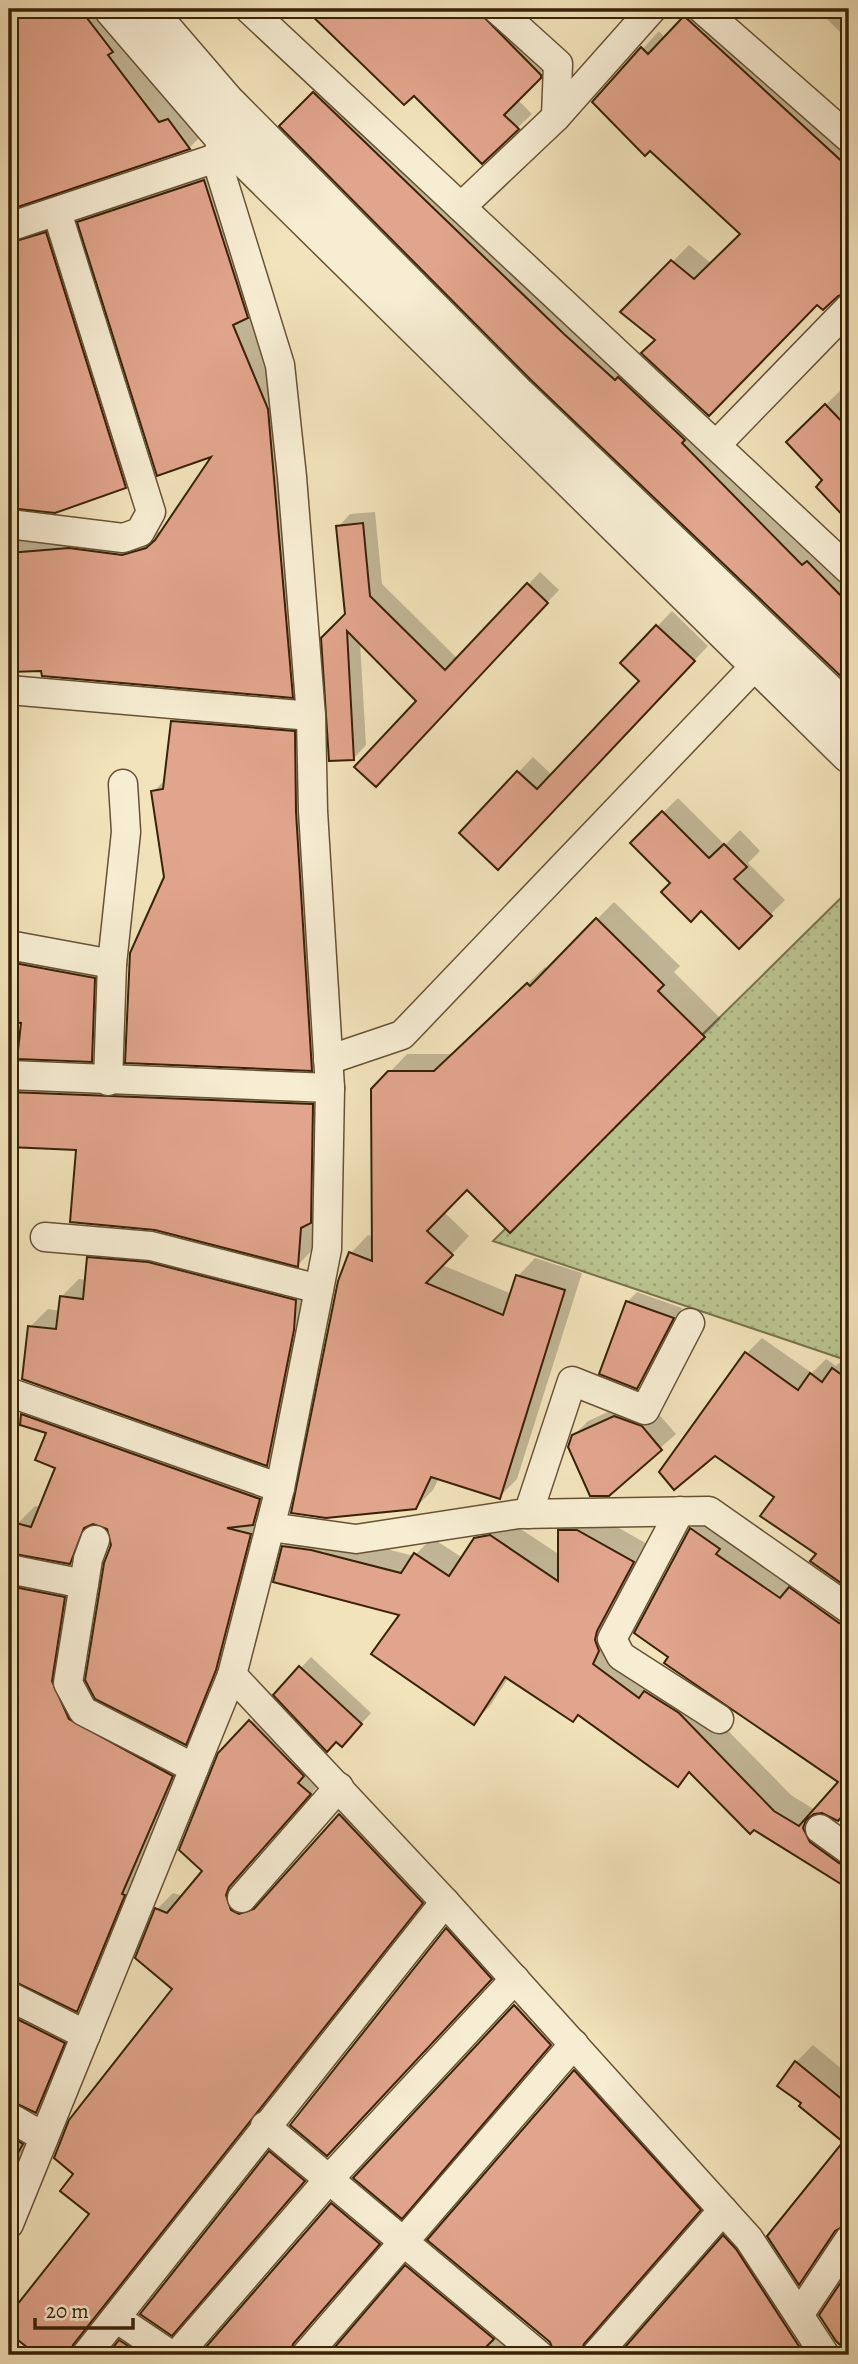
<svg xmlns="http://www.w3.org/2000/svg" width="858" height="2364" viewBox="0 0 858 2364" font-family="Alegreya,serif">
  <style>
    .grass { fill: url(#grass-dots); stroke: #7a734c; stroke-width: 2 }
    .shadow { fill: #0003 }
    .building { fill: #e1a48c; stroke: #3a2207; stroke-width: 2 }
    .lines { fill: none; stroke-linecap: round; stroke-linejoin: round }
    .minor-casing { stroke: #685234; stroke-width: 31 }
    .tertiary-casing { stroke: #685234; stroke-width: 38 }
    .minor { stroke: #f7edd3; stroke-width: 28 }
    .tertiary { stroke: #f7edd3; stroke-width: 35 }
  </style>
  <defs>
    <pattern id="grass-dots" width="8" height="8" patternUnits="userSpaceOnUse" patternTransform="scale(1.75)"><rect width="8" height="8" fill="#bac490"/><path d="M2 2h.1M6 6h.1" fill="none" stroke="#a1a87b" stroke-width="1.8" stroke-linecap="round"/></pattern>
  </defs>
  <rect width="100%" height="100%" fill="#f2e3bb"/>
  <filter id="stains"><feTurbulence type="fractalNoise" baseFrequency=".00286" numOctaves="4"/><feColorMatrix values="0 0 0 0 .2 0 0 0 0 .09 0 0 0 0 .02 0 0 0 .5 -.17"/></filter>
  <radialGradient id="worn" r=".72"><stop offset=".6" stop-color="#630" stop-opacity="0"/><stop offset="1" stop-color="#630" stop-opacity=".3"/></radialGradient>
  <path class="grass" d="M849,890V1361L493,1241Z"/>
  <g class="shadow">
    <path d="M9,9H106L204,133L189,148L9,208V210Z"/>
    <path d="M307,9H504L554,59L517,99L532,114L483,161L414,94L347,46L345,48Z"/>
    <path d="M693,9L849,136V291L817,302L709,414L658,339L623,312L689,245L712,264L743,234L650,148L594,102L659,31L665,38Z"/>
    <path d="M817,9H849V41Z"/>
    <path d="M331,76L849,570V684L533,379L282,126Z"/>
    <path d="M221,163L284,391L310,679L292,696L42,670H9V545L17,537L140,538L162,531L215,454L79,222L97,205Z"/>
    <path d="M61,218L140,471L125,486L9,506V390L18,388L9,362V219Z"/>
    <path d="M842,389L849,397V520L818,487L825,480L804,426Z"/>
    <path d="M375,512L382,584L458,659L540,572L559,590L388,772L418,701L360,642L366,745L354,758L330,759L347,615L338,527L350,514Z"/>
    <path d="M672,611L708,646L512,853L461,833L533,757L552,775L641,681L622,663Z"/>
    <path d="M191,704L312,714L329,1051L312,1069L166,877L153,792L166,779L173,721Z"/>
    <path d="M678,798L725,845L740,830L760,851L748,863L785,900L739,946L632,843Z"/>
    <path d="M614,902L680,966L674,972L721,1019L510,1230L467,1188L444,1212L469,1236L442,1265L512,1294L518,1276L535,1258L582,1273L517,1479L499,1497L439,1478L433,1490L415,1508L351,1253L368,1235L374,1237L389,1073L407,1054H453L545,967L548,969Z"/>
    <path d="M9,941L109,963L106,1045L91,1060L23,1022L9,1020Z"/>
    <path d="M9,1084L331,1086L316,1246L298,1265L78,1148L9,1145Z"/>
    <path d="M106,1240L313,1283L284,1446L267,1464L30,1327L48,1309L60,1311L61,1297L79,1279L86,1280L89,1258Z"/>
    <path d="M637,1292L682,1308L647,1377L637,1387L627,1302Z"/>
    <path d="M762,1338L812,1373L826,1359L836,1366L849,1354V1517L834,1539L715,1454L661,1472L747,1353Z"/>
    <path d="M40,1397L277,1480L203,1725L185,1743L109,1528L96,1523L88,1544L70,1562L9,1551V1542L12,1544L17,1524L35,1506L41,1507L57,1468L49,1431L23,1415Z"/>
    <path d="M630,1402L657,1412L676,1434L608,1494L573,1436L588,1421Z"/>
    <path d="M707,1513L802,1586L794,1598L810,1611L832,1590L849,1601V1828L830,1813H820V1819L849,1842V1875L842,1882L691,1771L678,1785L579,1714L509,1677L490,1706L474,1722L402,1614L284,1546L300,1530L328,1534L414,1556L432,1538L463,1558L493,1522L507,1520L560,1555V1531L576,1514H594L649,1545L615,1633L695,1697L791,1795L815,1810L840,1782L671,1656L691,1529Z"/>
    <path d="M9,1560L79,1582L83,1704L187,1761L92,1995L77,2010L16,1979L9,1980V1725L28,1691L9,1681Z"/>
    <path d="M849,1572V1588L841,1581Z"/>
    <path d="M311,1657L371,1713L351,1735L336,1740L276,1695Z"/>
    <path d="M269,1704L326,1777L246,1868L242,1878L257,1899L270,1894L357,1798L438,1885L89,2326L86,2343L93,2352L109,2354L137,2325L179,2353L200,2354L349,2187L395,2226L310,2326L306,2342L312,2352L332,2353L423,2250L545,2352L556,2353L552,2342L430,2240L592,2054L716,2193L600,2326L596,2344L610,2355H40L9,2331V2318L91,2213L76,2174L175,1989L157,1909L173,1893L183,1896L205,1870L220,1754Z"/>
    <path d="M465,1911L510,1959L346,2135L447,1929Z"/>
    <path d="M9,1985L79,2028L51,2096L36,2111L9,2098V2111L34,2138L9,2171Z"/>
    <path d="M533,1988L569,2025L420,2198L355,2178Z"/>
    <path d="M813,2045L849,2075V2222L799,2282L846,2142L796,2062Z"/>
    <path d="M285,2137L319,2166L186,2319L270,2152Z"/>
    <path d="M741,2220L820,2336L800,2355H612L624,2351Z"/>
  </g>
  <g class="building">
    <path d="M9,9H80L113,52L108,55L159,122L168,119L190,149L9,210Z"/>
    <path d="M305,9H476L541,75V78L504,115L519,129L482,164L414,96L404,105Z"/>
    <path d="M684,16L849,168V292L838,296L823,310L817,305L709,416L641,353L655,340L620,312L671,260L694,279L740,234L650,151L645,156L592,102L641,47L648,54Z"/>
    <path d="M313,92L564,334L615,380L618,377L685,440L682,443L802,565L807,561L849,604V684L532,381L279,126Z"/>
    <path d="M204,180L248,318L233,325L268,409L293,698L42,676L41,671L9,672V553L69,548L122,555L146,548L155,540L211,457L157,476L77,222Z"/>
    <path d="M46,232L126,488L55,513L9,508V243Z"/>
    <path d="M825,404L849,429V522L816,487L822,480L786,442Z"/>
    <path d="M363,523L370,596L445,670L527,583L548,603L376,787L354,767L416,701L347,631L354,760L329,761L321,638L345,614L336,526Z"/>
    <path d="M656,625L695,661L498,870L459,833L517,771L537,789L639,681L620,663Z"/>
    <path d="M171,721L295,731L296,812L312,1071L125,1063L130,953L164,877L151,791L163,789Z"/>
    <path d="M662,811L709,858L724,844L747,867L734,879L772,916L739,949L701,911L691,922L661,892L670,883L630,843Z"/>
    <path d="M596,918L664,985L658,991L705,1037L510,1233L467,1190L427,1231L453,1255L426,1283L503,1315L516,1275L565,1290L500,1499L431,1477L416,1509L326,1518L291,1513L338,1281L349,1252L372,1261L371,1089L388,1071H434L527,983L530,986Z"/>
    <path d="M9,962L95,978L92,1062L17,1059L21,1023L9,1022Z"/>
    <path d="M9,1092L313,1104L311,1223L301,1228L298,1267L155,1230L70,1222L76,1150L9,1147Z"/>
    <path d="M87,1257L148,1262L296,1300L294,1330L267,1466L22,1379L28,1326L56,1329L60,1296L83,1299Z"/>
    <path d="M626,1301L674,1318L637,1389L599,1374Z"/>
    <path d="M745,1352L798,1390L810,1373L822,1382L832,1368L849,1380V1571L841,1583L810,1561L816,1554L760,1516L774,1497L715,1456L674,1490L659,1472Z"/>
    <path d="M21,1414L260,1499L253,1525L227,1528L251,1534L216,1670L186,1745L95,1699L85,1680L104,1563L111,1545L107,1529L93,1524L84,1528L70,1564L9,1553L16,1523L31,1527L55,1468L35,1460L46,1433L20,1425Z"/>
    <path d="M614,1416L642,1426L662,1450L609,1496H590L568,1447L572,1435Z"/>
    <path d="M690,1528L720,1549L716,1554L780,1598L789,1587L839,1623L849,1625V1767L845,1774L849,1769V1808L838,1821L822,1813L814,1814L806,1820L803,1828L810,1842L839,1863L849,1866V1889L754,1830L750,1834L689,1772L678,1787L578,1715L573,1722L505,1677L474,1725L371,1654L399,1615L273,1582L282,1546L311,1550L401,1573L414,1553L449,1576L474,1538L490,1535L558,1581V1530H577L634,1562L597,1631L595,1640L599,1651L593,1664L639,1698L644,1691L679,1713L774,1811L799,1826L838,1782L664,1663L668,1657L634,1633Z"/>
    <path d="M9,1586L65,1597L52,1681L69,1719L173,1776L122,1894L125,1895L77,2012L9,1979Z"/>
    <path d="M299,1666L362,1724L342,1747L336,1742L327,1752L273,1695Z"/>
    <path d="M249,1720L304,1776L298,1783L311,1794L229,1887L226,1895L231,1910L239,1914L254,1909L339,1814L423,1903L73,2345L70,2355H37L9,2333V2315L89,2214L60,2191L73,2174L54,2158L69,2120L172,1989L135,1958L155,1908L167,1913L202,1871L179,1850L218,1753Z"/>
    <path d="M446,1928L492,1979L327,2156L290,2125Z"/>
    <path d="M514,2005L551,2045L402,2219L353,2178Z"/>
    <path d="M9,2015L65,2043L36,2113L9,2100Z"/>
    <path d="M795,2061L849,2105V2223L835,2231L799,2285L767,2236L843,2142L799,2106L801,2103L777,2086Z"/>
    <path d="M574,2070L701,2210L584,2344L580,2355H555L550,2342L427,2240Z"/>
    <path d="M9,2136L23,2144L9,2169Z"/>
    <path d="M269,2151L305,2181L172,2336L140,2314Z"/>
    <path d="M331,2203L380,2244L293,2344L290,2355H199Z"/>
    <path d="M723,2235L736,2249L804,2354L618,2355Z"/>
    <path d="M405,2265L494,2339L478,2355H328Z"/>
    <path d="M849,2270V2353L836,2341L819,2315Z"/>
    <path d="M119,2340L142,2355H107Z"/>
  </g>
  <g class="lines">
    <g class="minor-casing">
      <g id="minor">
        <path d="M249,9L849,570"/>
        <path d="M497,9L558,64L556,117"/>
        <path d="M702,9L849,138"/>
        <path d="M461,207L556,117L652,9"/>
        <path d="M9,227L216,158"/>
        <path d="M716,445L849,308"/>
        <path d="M9,524L123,538L140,532L151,512L57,212"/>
        <path d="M9,690L311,716"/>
        <path d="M9,945L112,964"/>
        <path d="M328,1060L402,1035L755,666"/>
        <path d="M9,1075L330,1088"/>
        <path d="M108,1081L112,964L126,832L123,784"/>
        <path d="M45,1237L151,1246L319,1289"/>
        <path d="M14,1394L280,1488"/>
        <path d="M680,1511L612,1639L621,1656L719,1719"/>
        <path d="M528,1514L572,1381L645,1410L690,1323"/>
        <path d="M270,1527L356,1539L519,1514L709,1511L849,1609"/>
        <path d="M95,1540L88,1559L68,1683L83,1711L194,1768"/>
        <path d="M9,1569L84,1584"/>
        <path d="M232,1675L445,1902L749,2239L825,2355"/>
        <path d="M820,1829L849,1850"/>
        <path d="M242,1898L339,1787"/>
        <path d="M9,1996L86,2035"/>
        <path d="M9,2117L44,2137"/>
        <path d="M265,2126L539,2355"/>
        <path d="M9,2224L232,1675L280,1488L327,1249L330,1088L313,811L311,716L292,477L280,365L216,158L224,139"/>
        <path d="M799,2315L849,2240"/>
        <path d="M116,2318L171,2355"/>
        <path d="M86,2355L445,1902"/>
        <path d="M177,2355L330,2178L515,1979"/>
        <path d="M306,2355L574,2044"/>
        <path d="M596,2355L723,2210"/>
      </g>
    </g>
    <g class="tertiary-casing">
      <g id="tertiary">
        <path d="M112,9L224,139L849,755"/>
        <path d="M147,9L226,101L518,395L849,712"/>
      </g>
    </g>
    <use href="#minor" class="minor"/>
    <use href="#tertiary" class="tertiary"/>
  </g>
  <rect width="858" height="2364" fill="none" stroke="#f2e3bb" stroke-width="35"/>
  <rect x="10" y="10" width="837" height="2343" fill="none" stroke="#3a2207" stroke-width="3.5"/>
  <rect x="18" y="18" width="823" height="2329" fill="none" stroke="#3a2207" stroke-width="2"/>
  <path d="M35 2318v10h98v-10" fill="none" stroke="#3a2207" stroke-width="3.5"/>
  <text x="46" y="2318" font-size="21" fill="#3a2207" stroke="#f7edd3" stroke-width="5" paint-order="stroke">20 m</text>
  <rect width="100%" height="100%" filter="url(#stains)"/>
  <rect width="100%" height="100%" fill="url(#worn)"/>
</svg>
